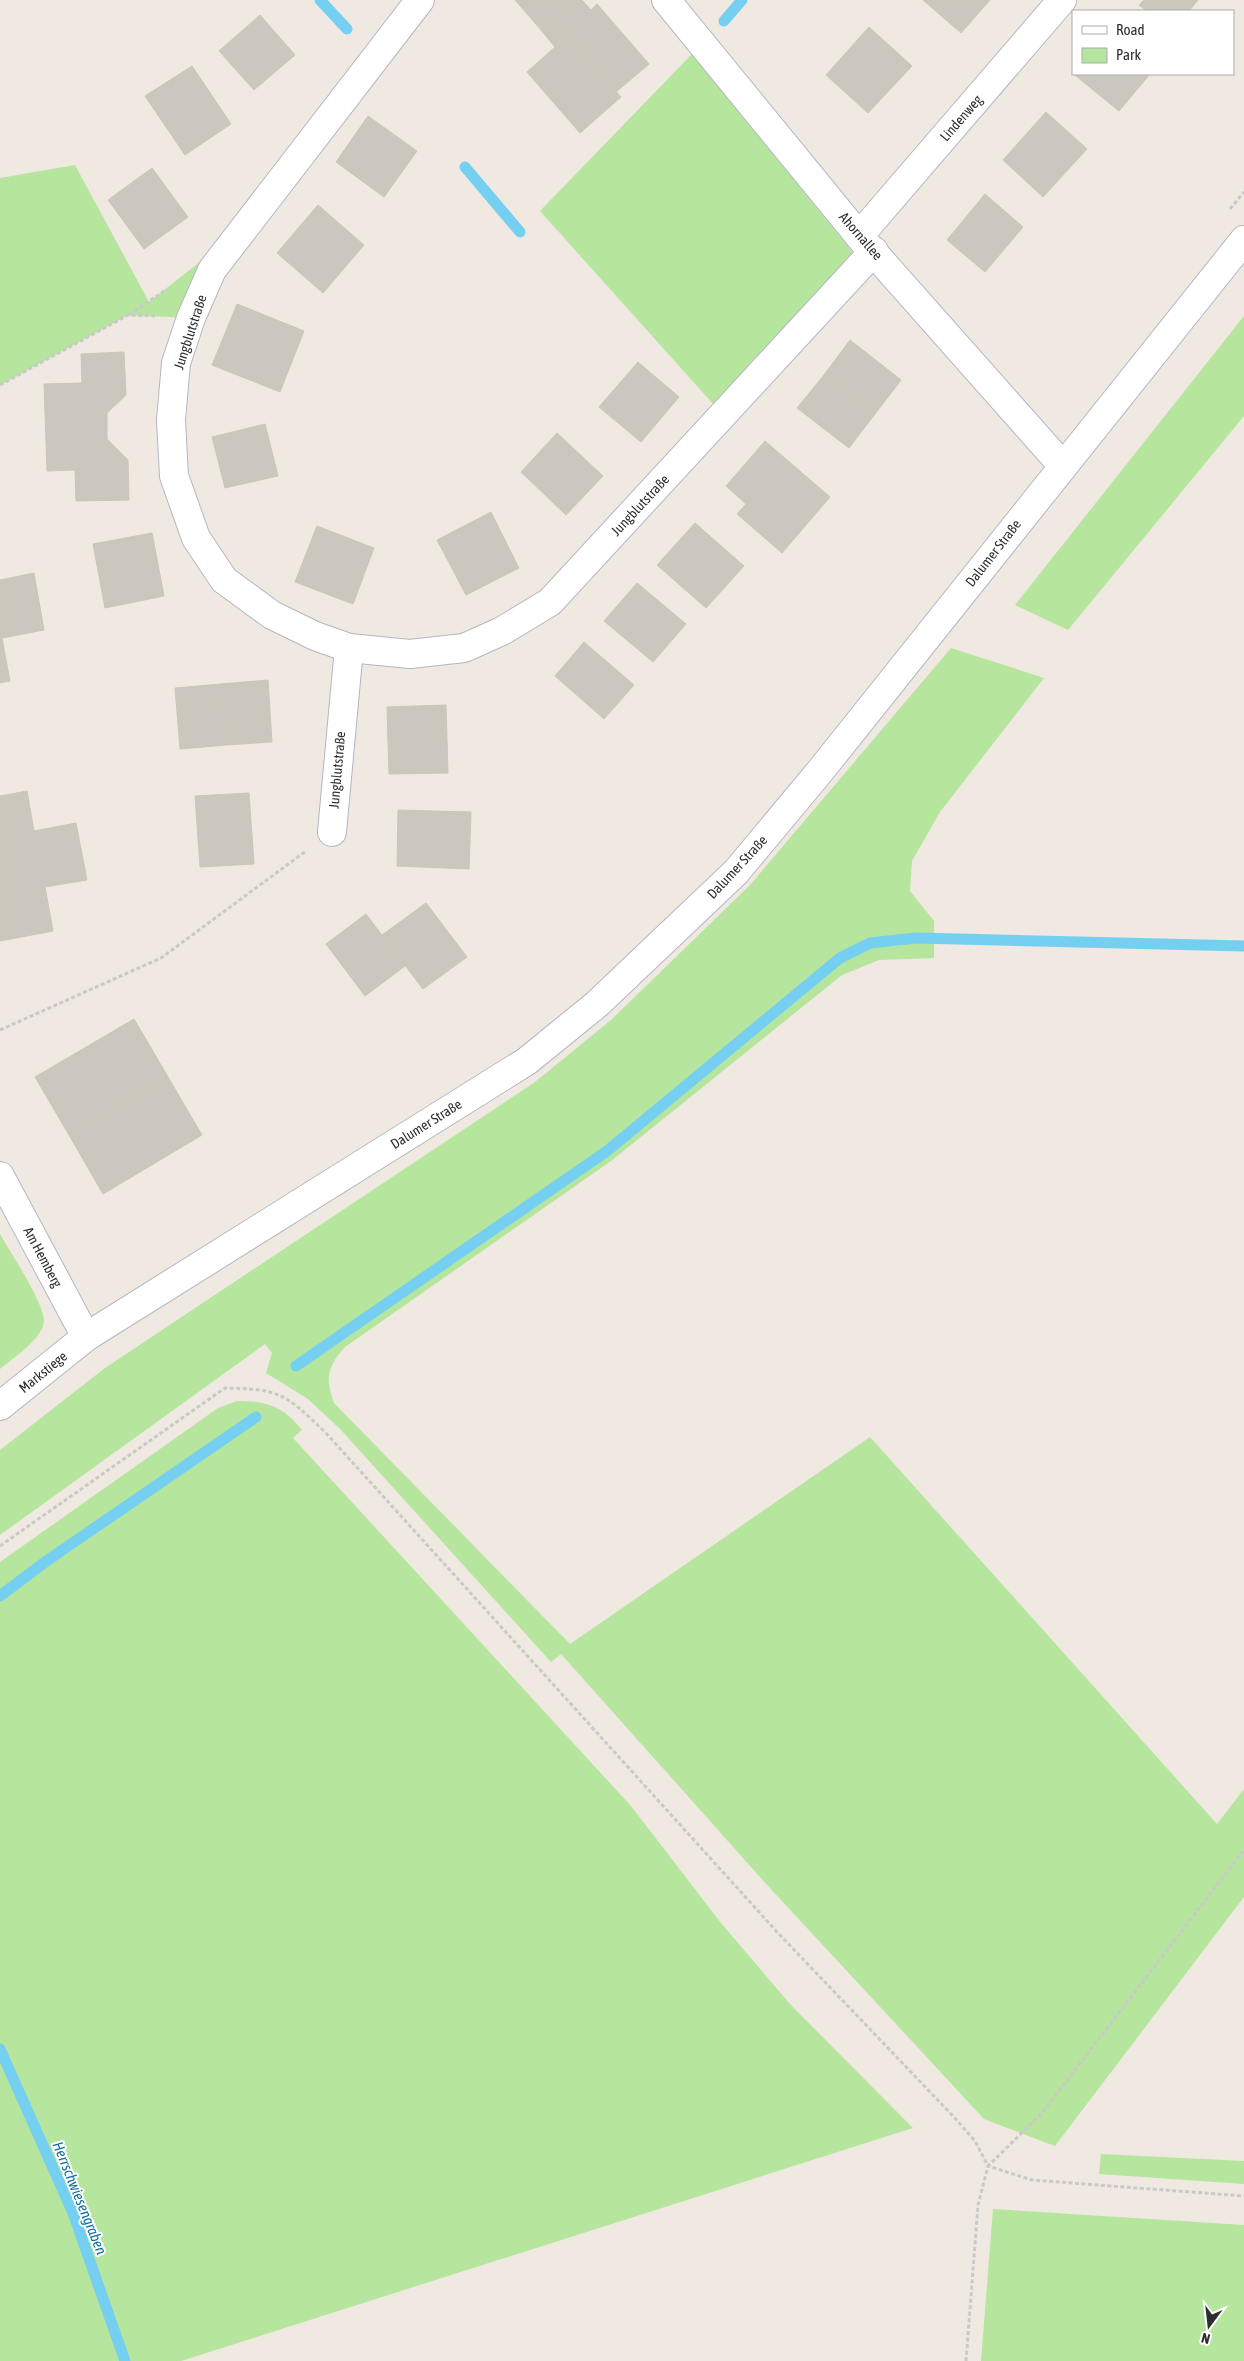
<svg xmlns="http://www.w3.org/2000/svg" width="1244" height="2361" viewBox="0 0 1244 2361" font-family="'Asap Condensed',sans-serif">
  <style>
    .green { fill: #b6e59e }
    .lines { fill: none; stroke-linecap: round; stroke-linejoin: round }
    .stream { stroke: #75cff0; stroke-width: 11 }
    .building { fill: #cbc7bf; stroke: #cbc5ba }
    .minor-casing { stroke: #b4b7c1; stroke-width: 30 }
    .path { stroke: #c9c9c9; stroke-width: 3; stroke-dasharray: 4 2.5; stroke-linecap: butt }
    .minor { stroke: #fff; stroke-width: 28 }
    .labels { text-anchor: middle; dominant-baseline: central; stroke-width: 4; stroke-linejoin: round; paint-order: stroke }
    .street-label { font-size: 14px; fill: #2e2e2e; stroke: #fff }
    .water-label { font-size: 15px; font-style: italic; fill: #0d6fa3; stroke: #fff }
  </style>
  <rect width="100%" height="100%" fill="#efe9e1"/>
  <g class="green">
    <path d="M692,54L862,264L723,415L540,211Z"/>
    <path d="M75,165L149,302L243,228L191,318L128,315L0,385V178Z"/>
    <path d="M1244,316V416L1068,630L1015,605Z"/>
    <path d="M951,648L1044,678L940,812L912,861L910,891L934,921V958L879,960L842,975L611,1161L345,1347C327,1367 325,1378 334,1403L570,1644L870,1437L1217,1824L1244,1789V1897L1055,2146L984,2119L769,1887L561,1654L551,1662L341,1430L308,1399L266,1373L272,1353L265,1344L0,1535V1450L105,1368L535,1082L611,1020L750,885Z"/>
    <path d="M0,1234C9,1250 46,1306 44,1322C42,1339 12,1359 0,1369Z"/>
    <path d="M237,1401C267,1401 283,1406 302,1430L293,1438L631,1806L721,1923L790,2004L913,2128L181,2361H0V1562L218,1408Z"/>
    <path d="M1101,2154L1244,2161V2184L1099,2174Z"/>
    <path d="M993,2209L1244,2225V2361H981Z"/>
  </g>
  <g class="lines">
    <g class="stream">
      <path d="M320,0L347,29"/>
      <path d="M724,21L742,0"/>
      <path d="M465,167L520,232"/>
      <path d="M296,1366L607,1151L840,958L870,943L916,938L1244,946"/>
      <path d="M0,1596L45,1562L256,1417"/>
      <path d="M0,2049L73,2213L125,2361"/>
    </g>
  </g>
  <g class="building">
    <path d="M515,0H576L541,30Z"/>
    <path d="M576,0H582L591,10L597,4L649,64L616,92L554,20Z"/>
    <path d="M923,0H990L961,33Z"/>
    <path d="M1144,0H1198L1189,11H1147L1139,5Z"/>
    <path d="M260,15L295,55L254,90L219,51Z"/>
    <path d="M554,20L621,97L580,133L527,72L555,47L541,30Z"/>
    <path d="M869,27L912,66L868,113L826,75Z"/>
    <path d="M192,66L231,124L185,155L145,96Z"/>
    <path d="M1077,74H1150L1119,111L1076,76Z"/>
    <path d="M1046,112L1087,149L1043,197L1003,160Z"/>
    <path d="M368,116L417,151L384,197L336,162Z"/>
    <path d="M152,168L188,217L144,249L108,200Z"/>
    <path d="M985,194L1023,227L985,272L947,240Z"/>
    <path d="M318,205L364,245L323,293L277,253Z"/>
    <path d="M237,304L304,331L280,392L212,365Z"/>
    <path d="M850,340L901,380L875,414L824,375Z"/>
    <path d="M124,352L126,395L107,413V439L128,460L129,500L76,501L75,470L47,471L44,384L82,383L81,354Z"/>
    <path d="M638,362L679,397L641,442L599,407Z"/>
    <path d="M824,375L875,414L849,448L797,408Z"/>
    <path d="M265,424L278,476L225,488L212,437Z"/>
    <path d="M557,433L603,476L566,515L521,472Z"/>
    <path d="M765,441L830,497L782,553L737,514L746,504L726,486Z"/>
    <path d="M491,512L519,568L466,595L437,540Z"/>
    <path d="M695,523L744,566L706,608L657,565Z"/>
    <path d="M317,526L374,548L353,604L295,582Z"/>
    <path d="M152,533L164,596L105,608L93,544Z"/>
    <path d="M34,573L44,630L2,638L10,681L0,683V580Z"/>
    <path d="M637,583L686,624L653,662L604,621Z"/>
    <path d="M584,642L634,685L604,719L555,676Z"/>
    <path d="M268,680L272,742L226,745L221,684Z"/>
    <path d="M221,684L226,745L180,749L175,688Z"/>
    <path d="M446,705L448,773L389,774L387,707Z"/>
    <path d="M27,791L34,831L76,823L87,880L45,887L53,931L0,941V796Z"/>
    <path d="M249,793L254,864L200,867L195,796Z"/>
    <path d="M398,810L471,812L469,869L397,866Z"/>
    <path d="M426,903L467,957L423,989L382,935Z"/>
    <path d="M366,914L405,966L365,996L326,944Z"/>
    <path d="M134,1019L168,1077L69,1135L35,1077Z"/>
    <path d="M168,1077L202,1135L103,1194L69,1135Z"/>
  </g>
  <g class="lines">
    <g class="minor-casing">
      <g id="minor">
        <path d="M420,0L212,270L191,318L176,363L171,420L174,476L196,538L224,580L272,615L315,636L349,648L410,654L464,648L502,631L550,602L874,251"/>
        <path d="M666,0L859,236L1062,465"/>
        <path d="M859,236L1062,0"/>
        <path d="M332,832L349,648"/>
        <path d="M0,1176L86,1337"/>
        <path d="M0,1406L86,1337L527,1061L597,1004L736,872L821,770L1244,240"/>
      </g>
    </g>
    <g class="path">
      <path d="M1230,209L1244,192"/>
      <path d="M129,315L167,289"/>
      <path d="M0,385L128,315L158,316"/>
      <path d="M0,1030L161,958L306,851"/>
      <path d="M0,1546L225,1388C281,1389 285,1394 325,1432L778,1933L953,2116L975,2141L988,2166L1041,2114L1244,1850"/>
      <path d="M966,2361L978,2205L988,2166L1032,2180L1244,2196"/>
    </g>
    <use href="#minor" class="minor"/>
  </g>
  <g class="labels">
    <g class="street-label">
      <text transform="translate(961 118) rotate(-49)">Lindenweg</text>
      <text transform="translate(861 236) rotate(49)">Ahornallee</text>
      <text transform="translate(190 332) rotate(-72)">Jungblutstraße</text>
      <text transform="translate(640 505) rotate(-47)">Jungblutstraße</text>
      <text transform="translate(993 553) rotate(-52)">Dalumer Straße</text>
      <text transform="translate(337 770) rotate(-85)">Jungblutstraße</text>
      <text transform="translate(737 867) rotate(-47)">Dalumer Straße</text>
      <text transform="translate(426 1124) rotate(-32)">Dalumer Straße</text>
      <text transform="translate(43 1257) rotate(62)">Am Hemberg</text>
      <text transform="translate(43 1372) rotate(-39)">Markstiege</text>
    </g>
    <g class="water-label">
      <text transform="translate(80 2198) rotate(68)">Herrschwiesengraben</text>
    </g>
  </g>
  <rect x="1072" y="10" width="162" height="65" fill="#ffffff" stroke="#ababab"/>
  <rect x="1082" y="26" width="25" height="8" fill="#ffffff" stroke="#ababab"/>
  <text x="1116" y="35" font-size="15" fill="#2e2e2e">Road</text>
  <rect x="1082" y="48" width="25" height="15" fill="#b6e59e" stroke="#ababab"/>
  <text x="1116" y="60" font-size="15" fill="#2e2e2e">Park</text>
  <g transform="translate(1209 2326) rotate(195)" stroke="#ffffff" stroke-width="4" paint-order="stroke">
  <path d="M0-4L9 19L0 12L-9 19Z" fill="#2e2e2e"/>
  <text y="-8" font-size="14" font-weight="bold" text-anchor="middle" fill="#2e2e2e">N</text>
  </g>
</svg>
